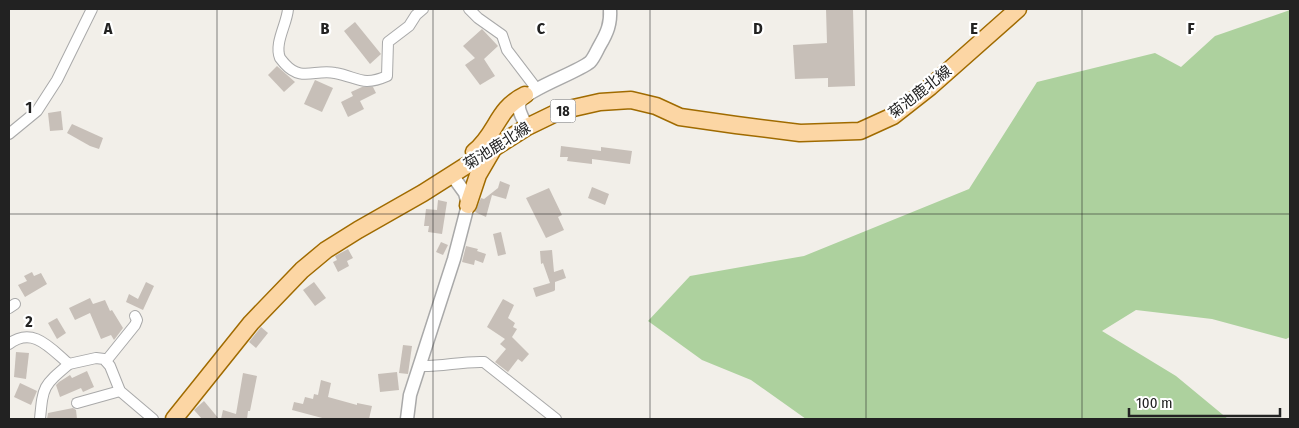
<svg xmlns="http://www.w3.org/2000/svg" width="1299" height="428" viewBox="0 0 1299 428" font-family="'Fira Sans Condensed','Noto Sans JP',sans-serif">
  <style>
    .forest { fill: #add19e }
    .building { fill: #c7bfb8 }
    .lines { fill: none; stroke-linecap: round; stroke-linejoin: round }
    .minor-casing { stroke: #a9a9a9; stroke-width: 12 }
    .tertiary-casing { stroke: #a9a9a9; stroke-width: 15 }
    .primary-casing { stroke: #a06b00; stroke-width: 19 }
    .minor { stroke: #fff; stroke-width: 10 }
    .tertiary { stroke: #fff; stroke-width: 12 }
    .primary { stroke: #fcd6a4; stroke-width: 16 }
    .grid { fill: none; stroke: #222; stroke-width: 1; stroke-opacity: 0.55 }
    .labels { text-anchor: middle; dominant-baseline: central; stroke-width: 4.5; stroke-linejoin: round; paint-order: stroke }
    .shield { fill: #fff; stroke: #646464; stroke-width: 1 }
    .shield-label { font-size: 14px; font-weight: bold; fill: #222 }
    .street-label { font-size: 15px; fill: #222; stroke: #fff }
    .grid-label { font-size: 16px; text-anchor: middle; font-weight: bold; fill: #222; stroke: #fff; stroke-width: 4.5; stroke-linejoin: round; paint-order: stroke }
  </style>
  <rect width="100%" height="100%" fill="#f2efe9"/>
  <path class="forest" d="M1290,10V337L1286,339L1212,319L1136,310L1102,331L1176,376L1228,419H806L751,380L702,360L648,321L690,276L804,256L969,189L1037,82L1155,53L1181,67L1215,36Z"/>
  <g class="building">
    <path d="M826,9H853L855,86L828,87V78L795,79L793,45L827,43Z"/>
    <path d="M355,22L381,54L370,64L344,31Z"/>
    <path d="M482,29L498,46L484,59L495,76L480,85L465,65L475,58L463,46Z"/>
    <path d="M277,66L295,82L284,92L268,75Z"/>
    <path d="M315,80L333,88L322,112L304,104Z"/>
    <path d="M362,87H373L376,93L360,101L364,109L348,117L341,102L353,96L351,92Z"/>
    <path d="M61,111L63,130L50,131L48,113Z"/>
    <path d="M72,124L103,138L99,149L90,146L67,133Z"/>
    <path d="M561,146L601,151V147L632,151L630,164L592,159V164L567,161L568,157H560Z"/>
    <path d="M500,181L510,185L506,199L492,195L486,217L475,212L481,198L484,199L498,188Z"/>
    <path d="M592,187L609,194L605,205L588,198Z"/>
    <path d="M549,188L562,215L558,217L564,230L546,238L526,198Z"/>
    <path d="M438,200L447,202L442,234L428,232L429,226H424L426,209L437,210Z"/>
    <path d="M501,232L506,254L498,256L493,234Z"/>
    <path d="M441,242L448,245L443,255L436,252Z"/>
    <path d="M466,246L478,249L477,251L486,254L483,263L475,260L474,265L462,262Z"/>
    <path d="M348,249L353,258L347,261L349,266L338,272L333,262L337,260L335,256Z"/>
    <path d="M552,250L554,272L563,269L566,278L555,282V290L554,291L536,297L533,288L550,283L543,263L541,264L540,251Z"/>
    <path d="M32,272L34,276L41,273L47,284L25,297L18,285L27,281L24,276Z"/>
    <path d="M146,282L154,286L143,310L126,302L129,294L138,299Z"/>
    <path d="M314,282L326,298L315,306L303,290Z"/>
    <path d="M90,298L93,304L105,300L110,311L112,310L123,328L114,340L111,335L101,339L90,313L75,320L69,308Z"/>
    <path d="M503,299L514,305L508,318L515,323L513,327L517,329L512,337L529,354L522,362L518,359L508,372L495,362L506,349L500,344L505,339L487,327Z"/>
    <path d="M57,318L66,333L57,339L48,323Z"/>
    <path d="M261,327L268,333L256,348L249,342Z"/>
    <path d="M403,345L412,346L408,374L399,373Z"/>
    <path d="M16,352L29,353L26,379L14,377Z"/>
    <path d="M87,371L94,387L83,392L81,388L60,397L56,385L59,382L70,375L72,378Z"/>
    <path d="M397,372L399,390L380,392L378,374Z"/>
    <path d="M243,373L257,376L250,411H248L247,419H221L223,410L236,414Z"/>
    <path d="M321,380L331,383L328,397L357,405V403L372,406L369,419H326L292,410L294,402L303,404L305,397L313,399L314,394L318,395Z"/>
    <path d="M20,383L37,391L31,405L14,397Z"/>
    <path d="M204,401L219,419H202L194,410Z"/>
    <path d="M73,408L76,410L77,419H47L48,413Z"/>
  </g>
  <g class="lines">
    <g class="minor-casing">
      <g id="minor">
        <path d="M288,9C287,24 274,43 280,58C280,58 284,63 285,64C301,82 315,69 335,73C358,77 362,87 387,76L388,42L409,26L416,15L423,9"/>
        <path d="M469,9L478,18L502,35L507,50L536,88"/>
        <path d="M9,134L37,111L57,80L92,9"/>
        <path d="M9,308L15,304"/>
        <path d="M9,344C33,326 50,348 69,364L96,358L104,359L110,366L120,391L153,419"/>
        <path d="M106,361L135,325L137,320L135,316"/>
        <path d="M419,366C441,367 462,361 484,362L556,419"/>
        <path d="M77,403L120,391"/>
        <path d="M40,419C43,386 43,386 69,364"/>
      </g>
    </g>
    <g class="tertiary-casing">
      <g id="tertiary">
        <path d="M527,127C524,120 518,112 519,105C521,91 575,74 590,62C594,58 597,50 600,45C607,33 611,24 610,9"/>
        <path d="M407,419L410,395L454,259L468,205L465,193L452,175"/>
      </g>
    </g>
    <g class="primary-casing">
      <g id="primary">
        <path d="M474,152C497,134 496,109 525,95"/>
        <path d="M468,205L478,175L492,151"/>
        <path d="M174,419L251,323L302,270L326,250L358,230L423,193L527,127L560,111L600,102L631,100L656,106L680,117L736,125L800,133L860,131L893,116L930,87L1018,9"/>
      </g>
    </g>
    <use href="#minor" class="minor"/>
    <use href="#tertiary" class="tertiary"/>
    <use href="#primary" class="primary"/>
  </g>
  <path class="grid" d="M217,9V419M433,9V419M650,9V419M866,9V419M1082,9V419M9,214H1290"/>
  <g class="labels">
    <rect class="shield" x="550.5" y="99.5" width="25" height="23" rx="4"/>
    <g class="shield-label">
      <text x="563" y="111">18</text>
    </g>
    <g class="street-label">
      <text transform="translate(920 92) rotate(-38)">菊池鹿北線</text>
      <text transform="translate(497 146) rotate(-32)">菊池鹿北線</text>
    </g>
  </g>
  <g class="grid-label">
    <text x="108" y="34">A</text>
    <text x="325" y="34">B</text>
    <text x="541" y="34">C</text>
    <text x="758" y="34">D</text>
    <text x="974" y="34">E</text>
    <text x="1191" y="34">F</text>
    <text x="29" y="113">1</text>
    <text x="29" y="327">2</text>
  </g>
  <rect width="1299" height="428" fill="none" stroke="#222222" stroke-width="20"/>
  <path d="M1129 408v8h151v-8" fill="none" stroke="#222222" stroke-width="2.5"/>
  <text x="1136" y="408" font-size="15" fill="#222222" stroke="#ffffff" stroke-width="4" paint-order="stroke">100 m</text>
</svg>
